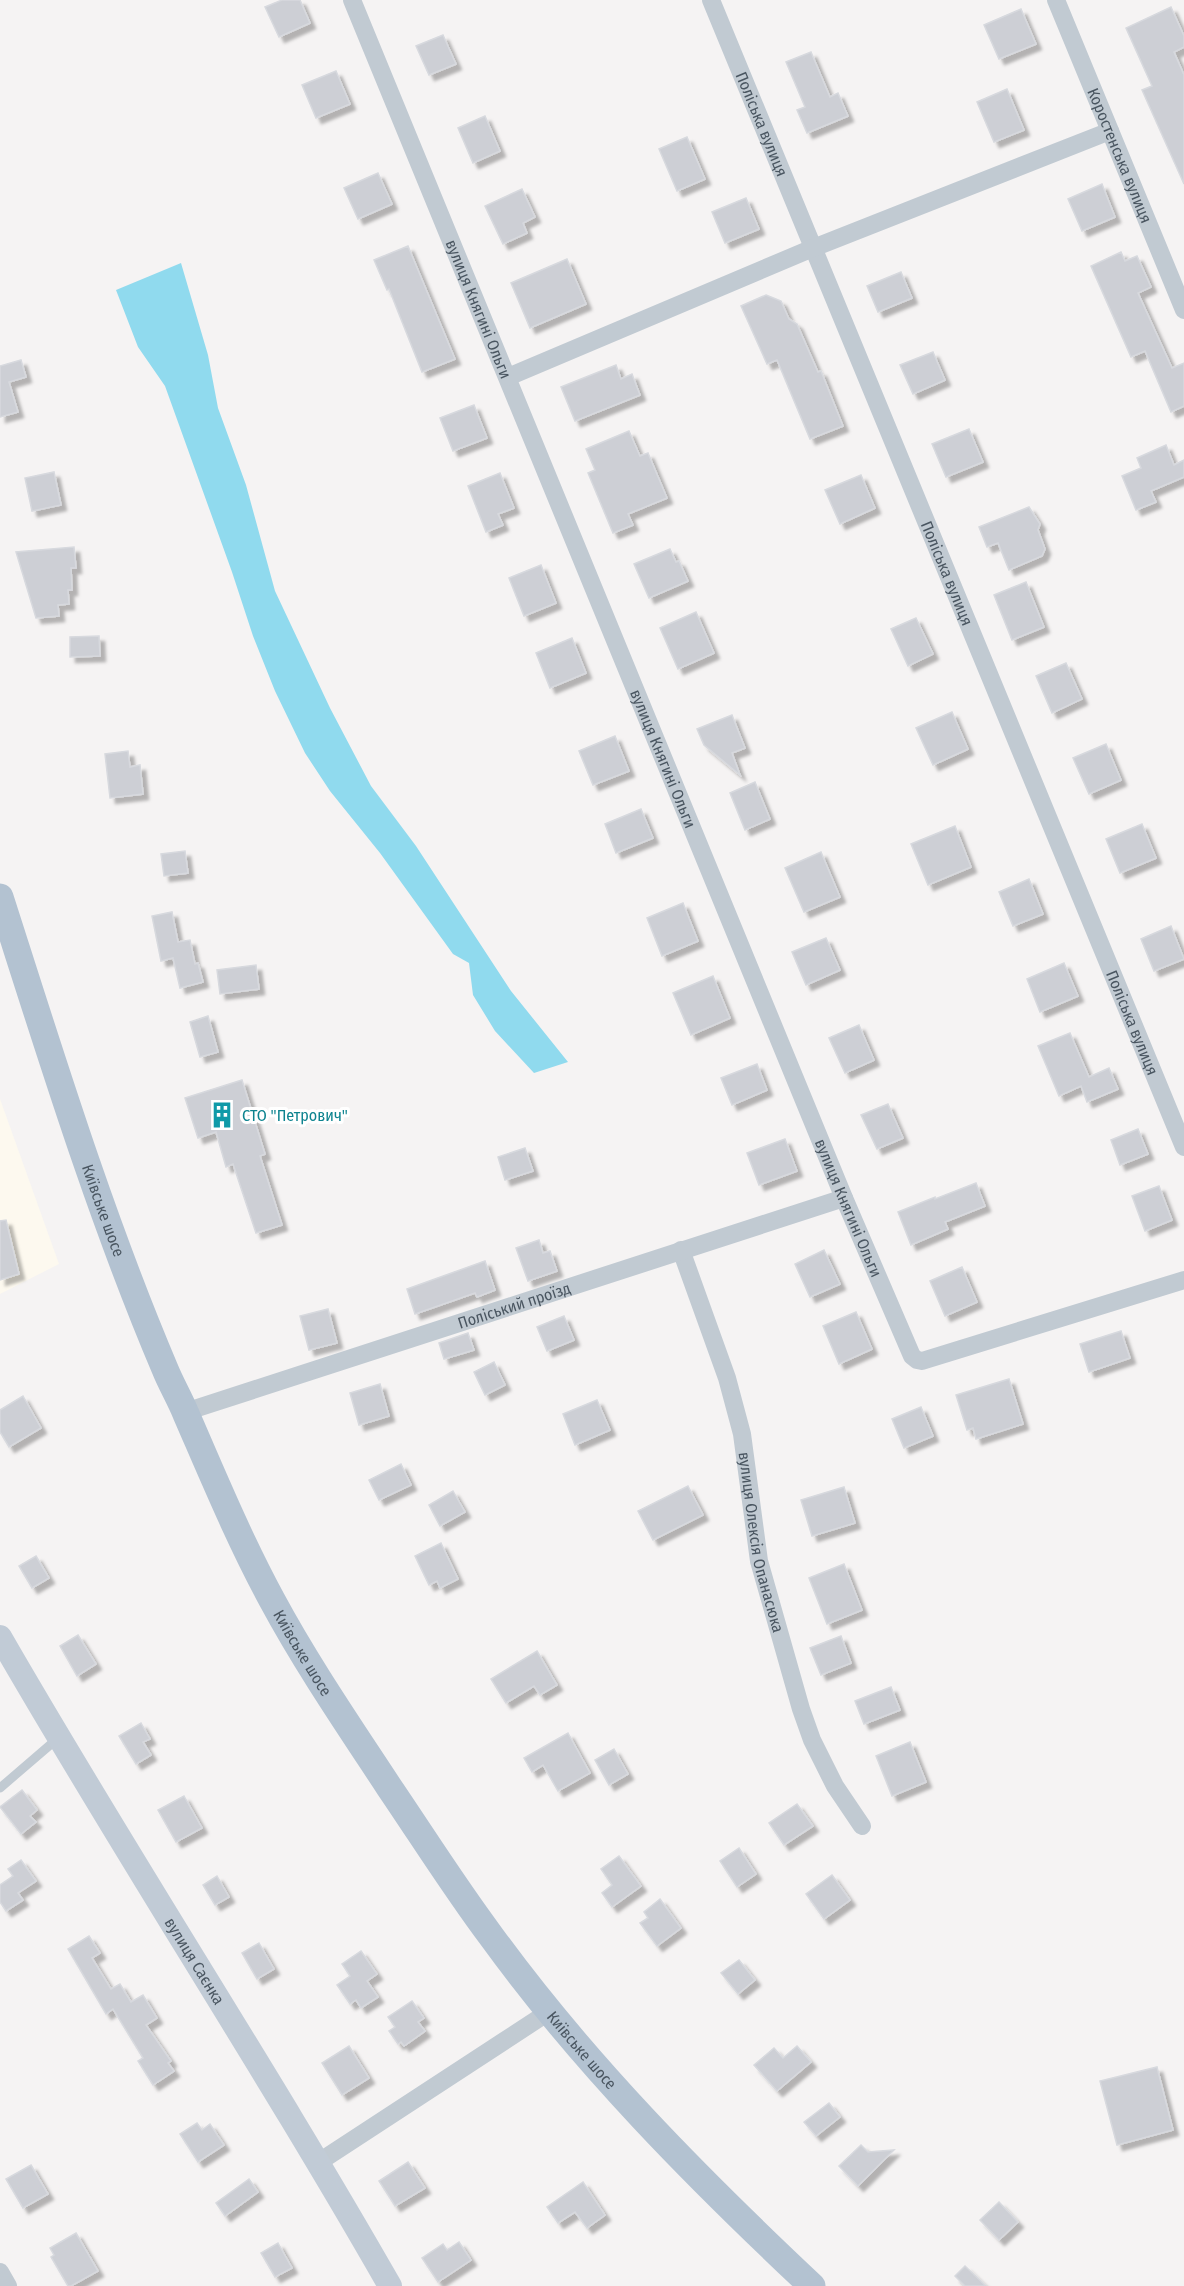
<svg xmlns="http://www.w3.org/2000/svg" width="1184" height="2286" viewBox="0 0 1184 2286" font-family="'Fira Sans Condensed',sans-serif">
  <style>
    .commercial { fill: #fdf9ef }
    .water { fill: #90daee }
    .building { fill: #cdcfd5; stroke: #d7d9de; stroke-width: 1.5; filter: url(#shadow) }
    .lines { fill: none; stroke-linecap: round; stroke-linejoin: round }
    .lane { stroke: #c1cad2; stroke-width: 9 }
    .street { stroke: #c1cad2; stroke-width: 18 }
    .secondary { stroke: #c1cbd6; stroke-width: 24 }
    .primary { stroke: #b3c2d1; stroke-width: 27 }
    .labels { text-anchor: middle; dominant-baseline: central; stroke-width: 6; stroke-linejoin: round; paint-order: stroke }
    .street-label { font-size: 16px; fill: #4a5661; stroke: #fff }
    .culture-label { font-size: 16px; fill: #0d838f; stroke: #fff; text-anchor: start }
  </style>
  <defs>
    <filter id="shadow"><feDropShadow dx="5.5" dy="5.5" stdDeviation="1.5" flood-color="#0004"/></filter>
  </defs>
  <rect width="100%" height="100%" fill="#f5f3f3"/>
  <path class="commercial" d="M0,1099L59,1264L0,1294Z"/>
  <path class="water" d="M181,263L208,355L218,408L246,485L275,591L330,708L371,786L416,846L511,991L568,1062L534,1073L495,1031L473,995L469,963L453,954L380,853L330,791L305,753L275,691L253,636L232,572L165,386L138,347L116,290Z"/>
  <g class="building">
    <path d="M282,0H300L310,23L279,37L265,7Z"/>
    <path d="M1171,7L1184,36V47L1174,52L1184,75V184L1142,90L1152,86L1126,28Z"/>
    <path d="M1021,9L1036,44L999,59L984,25Z"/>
    <path d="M443,35L456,64L429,75L416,46Z"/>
    <path d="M811,52L830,97L838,93L848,116L807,133L797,110L805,107L786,62Z"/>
    <path d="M336,71L350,104L316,118L302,85Z"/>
    <path d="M1007,89L1024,130L994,142L977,102Z"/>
    <path d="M485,116L500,151L473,163L458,128Z"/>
    <path d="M687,137L705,179L677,191L659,149Z"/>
    <path d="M378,173L392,204L358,219L344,188Z"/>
    <path d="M1102,184L1115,217L1082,231L1068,199Z"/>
    <path d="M522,189L535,217L523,223L527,233L503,244L485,206Z"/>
    <path d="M746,198L759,229L725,243L712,212Z"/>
    <path d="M408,246L455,359L422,372L389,289L387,290L374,260Z"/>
    <path d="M1121,252L1125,261L1137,256L1151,287L1138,293L1172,368L1184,363V406L1171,412L1145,351L1131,357L1091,266Z"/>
    <path d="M567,259L586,304L530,328L511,283Z"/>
    <path d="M901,272L912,298L878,312L867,286Z"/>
    <path d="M766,295L781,301L789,319L797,324L818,372L821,371L843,426L810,439L777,360L767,364L741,306Z"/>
    <path d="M933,352L945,380L913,394L900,365Z"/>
    <path d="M21,360L26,377L9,382L18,412L0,417V366Z"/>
    <path d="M616,365L621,379L632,374L640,395L575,421L561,387Z"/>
    <path d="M474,405L487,438L453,451L440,418Z"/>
    <path d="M969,429L983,462L946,477L932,444Z"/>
    <path d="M629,431L640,456L648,453L667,498L628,514L633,525L613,533L588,473L595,470L586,449Z"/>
    <path d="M1166,445L1174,465L1184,460V477L1151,491L1156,502L1136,510L1122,476L1141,468L1137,458Z"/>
    <path d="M54,472L61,505L32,511L25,478Z"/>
    <path d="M500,473L514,508L498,514L503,525L486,532L468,486Z"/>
    <path d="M861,475L875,508L840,524L825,490Z"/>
    <path d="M1029,507L1040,524L1038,530L1045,549L1042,556L1009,570L998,543L987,547L979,527Z"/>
    <path d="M74,547L76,568H71L72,590H68L69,604L58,605L59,616L36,618L16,552Z"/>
    <path d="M670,549L676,562L679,561L688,581L649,598L634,564Z"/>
    <path d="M541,565L556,603L524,616L509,578Z"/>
    <path d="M1026,582L1044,627L1012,640L994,595Z"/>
    <path d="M696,612L714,653L678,669L660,628Z"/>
    <path d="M916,618L933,654L908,666L891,629Z"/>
    <path d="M99,636L100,656L70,657V637Z"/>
    <path d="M572,638L586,673L550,688L536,653Z"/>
    <path d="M1066,663L1082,699L1052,713L1036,676Z"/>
    <path d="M952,712L968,749L933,765L916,728Z"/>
    <path d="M732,715L745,748L732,753L740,775L704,745L697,729Z"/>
    <path d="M615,736L629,771L593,785L579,751Z"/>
    <path d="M1106,744L1121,780L1089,794L1073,758Z"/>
    <path d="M128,751L130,767L140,765L143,794L110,798L105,754Z"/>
    <path d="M755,782L770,819L745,830L730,793Z"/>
    <path d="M641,809L653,838L616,853L605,824Z"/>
    <path d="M1142,824L1156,858L1120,873L1106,839Z"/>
    <path d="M955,826L971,867L928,885L911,844Z"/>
    <path d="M185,851L188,873L164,876L161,854Z"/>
    <path d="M821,852L840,897L804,912L785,868Z"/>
    <path d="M1029,879L1043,914L1013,926L999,892Z"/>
    <path d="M683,903L698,941L662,956L647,918Z"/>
    <path d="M172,912L178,942L190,940L195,964L198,963L203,982L180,988L173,958L161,961L152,916Z"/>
    <path d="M1171,926L1184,959L1154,971L1141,939Z"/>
    <path d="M826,938L840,970L806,985L792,952Z"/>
    <path d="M1064,963L1078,996L1040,1012L1027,979Z"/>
    <path d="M256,965L259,989L220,994L217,970Z"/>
    <path d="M713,976L730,1018L691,1035L673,993Z"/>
    <path d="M208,1016L218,1052L200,1057L190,1022Z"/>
    <path d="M859,1025L874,1060L845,1073L829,1038Z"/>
    <path d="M1070,1033L1089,1077L1109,1068L1118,1089L1087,1102L1081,1086L1059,1096L1038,1046Z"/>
    <path d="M757,1064L767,1090L732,1105L721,1078Z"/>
    <path d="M242,1080L265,1154L260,1156L282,1225L256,1233L233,1164L226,1167L216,1132L198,1138L185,1098Z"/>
    <path d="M888,1104L903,1138L877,1149L861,1115Z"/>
    <path d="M1138,1129L1148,1154L1120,1165L1111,1140Z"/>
    <path d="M785,1139L797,1171L759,1185L747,1153Z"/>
    <path d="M525,1148L533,1171L505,1180L498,1157Z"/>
    <path d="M976,1183L985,1206L945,1222L948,1229L911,1245L898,1212L935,1197V1199Z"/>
    <path d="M1159,1186L1172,1220L1145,1231L1132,1196Z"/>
    <path d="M6,1220L19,1274L0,1280V1221Z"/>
    <path d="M539,1240L543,1253L550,1251L557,1271L528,1281L516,1248Z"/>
    <path d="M824,1250L840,1284L810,1297L795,1264Z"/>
    <path d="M485,1261L495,1290L477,1297L475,1293L415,1314L407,1289Z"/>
    <path d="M962,1267L977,1302L945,1316L930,1281Z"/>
    <path d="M328,1309L337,1343L309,1350L300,1316Z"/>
    <path d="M856,1312L872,1349L839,1364L823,1326Z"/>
    <path d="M564,1316L574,1340L547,1351L537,1327Z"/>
    <path d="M1121,1331L1130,1358L1089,1372L1080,1344Z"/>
    <path d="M468,1333L474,1350L444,1359L439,1343Z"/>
    <path d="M494,1362L505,1385L485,1395L474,1372Z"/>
    <path d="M1009,1379L1023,1424L976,1439L973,1428L967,1430L956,1395Z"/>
    <path d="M380,1384L389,1416L359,1425L350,1393Z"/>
    <path d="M23,1396L41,1428L9,1447L0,1432V1410Z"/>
    <path d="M597,1400L610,1430L575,1445L563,1414Z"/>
    <path d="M921,1407L933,1436L904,1448L892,1419Z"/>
    <path d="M401,1464L411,1485L379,1500L369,1480Z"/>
    <path d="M688,1486L703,1515L653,1540L638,1511Z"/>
    <path d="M844,1487L855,1523L812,1536L801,1500Z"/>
    <path d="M453,1491L465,1512L440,1526L429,1505Z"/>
    <path d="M441,1543L458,1579L440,1588L437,1581L429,1585L415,1556Z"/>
    <path d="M36,1556L49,1578L32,1588L19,1566Z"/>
    <path d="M844,1564L862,1610L827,1624L809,1578Z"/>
    <path d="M78,1635L96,1664L77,1676L60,1646Z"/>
    <path d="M841,1636L851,1663L821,1675L810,1648Z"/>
    <path d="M537,1651L557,1685L540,1695L534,1686L506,1703L491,1679Z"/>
    <path d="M891,1687L900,1710L864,1724L855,1701Z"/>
    <path d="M141,1723L150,1739L143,1742L151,1755L136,1764L119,1736Z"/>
    <path d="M568,1733L590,1773L558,1791L543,1765L532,1772L524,1758Z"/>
    <path d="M910,1742L926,1782L892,1796L876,1756Z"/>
    <path d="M614,1749L628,1774L609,1785L595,1760Z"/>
    <path d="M22,1790L37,1810L30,1816L36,1822L21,1834L0,1807Z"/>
    <path d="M184,1796L202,1828L176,1842L158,1810Z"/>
    <path d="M797,1804L813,1826L784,1845L769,1823Z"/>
    <path d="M739,1848L756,1874L737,1887L720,1861Z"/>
    <path d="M619,1856L641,1886L612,1907L602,1893L612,1885L601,1869Z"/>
    <path d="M21,1860L36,1881L18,1893L23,1900L6,1911L0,1902V1885L13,1876L8,1869Z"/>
    <path d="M832,1875L850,1900L824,1919L806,1894Z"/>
    <path d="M217,1876L229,1897L215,1905L203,1885Z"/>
    <path d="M660,1899L681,1928L657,1946L640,1923L648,1918L644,1912Z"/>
    <path d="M89,1936L100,1953L92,1958L111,1989L120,1984L131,2002L143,1995L157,2018L146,2025L171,2061L168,2063L174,2071L153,2085L138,2061L143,2058L113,2009L106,2014L68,1949Z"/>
    <path d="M259,1943L274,1969L257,1979L242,1953Z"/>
    <path d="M361,1951L377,1974L367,1981L378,1997L361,2008L356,2000L350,2004L337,1985L350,1976L342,1964Z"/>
    <path d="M739,1960L755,1980L738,1994L721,1973Z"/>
    <path d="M412,2001L424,2018L418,2022L425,2031L404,2046L401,2042L398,2044L389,2031L395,2027L388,2017Z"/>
    <path d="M349,2046L369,2078L342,2095L322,2063Z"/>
    <path d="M797,2046L811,2062L777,2091L754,2065L774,2048L783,2058Z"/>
    <path d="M1157,2067L1173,2130L1117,2145L1100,2081Z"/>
    <path d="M829,2103L840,2117L816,2136L804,2122Z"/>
    <path d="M197,2123L202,2130L210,2124L224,2145L198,2162L180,2134Z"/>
    <path d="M861,2145L868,2152L894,2150L858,2186L839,2166Z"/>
    <path d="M408,2162L425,2188L395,2206L379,2181Z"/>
    <path d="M31,2165L48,2194L23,2208L6,2179Z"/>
    <path d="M249,2179L258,2192L225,2216L216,2203Z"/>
    <path d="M583,2182L605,2215L587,2228L575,2212L558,2223L547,2207Z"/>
    <path d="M999,2202L1018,2222L999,2240L980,2220Z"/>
    <path d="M76,2233L98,2271L71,2286H68L51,2257L54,2255L50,2248Z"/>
    <path d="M459,2242L471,2260L438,2282L422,2258L443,2244L447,2250Z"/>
    <path d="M278,2243L292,2268L275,2277L261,2253Z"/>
    <path d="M965,2266L986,2286H965L955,2276Z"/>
  </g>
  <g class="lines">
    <path class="lane" d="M0,1788L57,1739"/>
    <g class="street">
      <path id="s1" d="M352,0L844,1198L912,1356L917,1360L922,1361L1184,1280"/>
      <path id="s2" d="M711,0L1184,1147"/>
      <path id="s3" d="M1056,0L1184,310"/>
      <path d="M508,377L813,248L1110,131"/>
      <path id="s4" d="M681,1250L727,1378L742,1434L759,1561L801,1709L812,1740L835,1786L862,1826"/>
      <path id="s5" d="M185,1412L844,1198"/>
      <path d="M319,2162L550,2011"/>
      <path d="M0,2272L8,2286"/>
    </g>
    <path class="secondary" id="s6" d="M0,1637C126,1856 265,2067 390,2286"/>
    <path class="primary" id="s7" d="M0,897C51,1056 100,1216 165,1369C171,1384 180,1399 186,1414C213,1476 239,1539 272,1600C307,1665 349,1726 389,1787C423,1837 455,1888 491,1936C584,2064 697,2178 812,2286"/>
  </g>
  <defs>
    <g id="building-bare" transform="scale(2.07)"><path d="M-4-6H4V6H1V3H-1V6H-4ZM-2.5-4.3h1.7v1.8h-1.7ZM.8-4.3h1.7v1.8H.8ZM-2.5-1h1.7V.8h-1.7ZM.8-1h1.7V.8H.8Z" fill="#0f9aa8" stroke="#fff" stroke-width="2.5" paint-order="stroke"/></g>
  </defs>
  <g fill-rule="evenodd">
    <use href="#building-bare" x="222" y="1115"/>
  </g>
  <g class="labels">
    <g class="street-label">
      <text stroke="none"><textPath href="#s2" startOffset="134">Поліська вулиця</textPath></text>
      <text stroke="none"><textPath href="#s3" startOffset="168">Коростенська вулиця</textPath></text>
      <text stroke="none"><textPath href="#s1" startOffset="334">вулиця Княгині Ольги</textPath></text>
      <text stroke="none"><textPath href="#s2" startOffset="620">Поліська вулиця</textPath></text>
      <text stroke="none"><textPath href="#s1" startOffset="820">вулиця Княгині Ольги</textPath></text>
      <text stroke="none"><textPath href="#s2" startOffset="1106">Поліська вулиця</textPath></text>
      <text stroke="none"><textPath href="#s1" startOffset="1306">вулиця Княгині Ольги</textPath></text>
      <text stroke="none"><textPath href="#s7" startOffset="330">Київське шосе</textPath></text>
      <text stroke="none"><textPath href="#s5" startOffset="346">Поліський проїзд</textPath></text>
      <text stroke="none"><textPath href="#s4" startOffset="304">вулиця Олексія Опанасюка</textPath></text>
      <text stroke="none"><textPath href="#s7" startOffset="816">Київське шосе</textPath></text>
      <text stroke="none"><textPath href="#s6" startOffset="378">вулиця Саєнка</textPath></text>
      <text stroke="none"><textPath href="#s7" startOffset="1302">Київське шосе</textPath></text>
    </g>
    <g class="culture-label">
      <text x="242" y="1115">СТО "Петрович"</text>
    </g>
  </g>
</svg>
